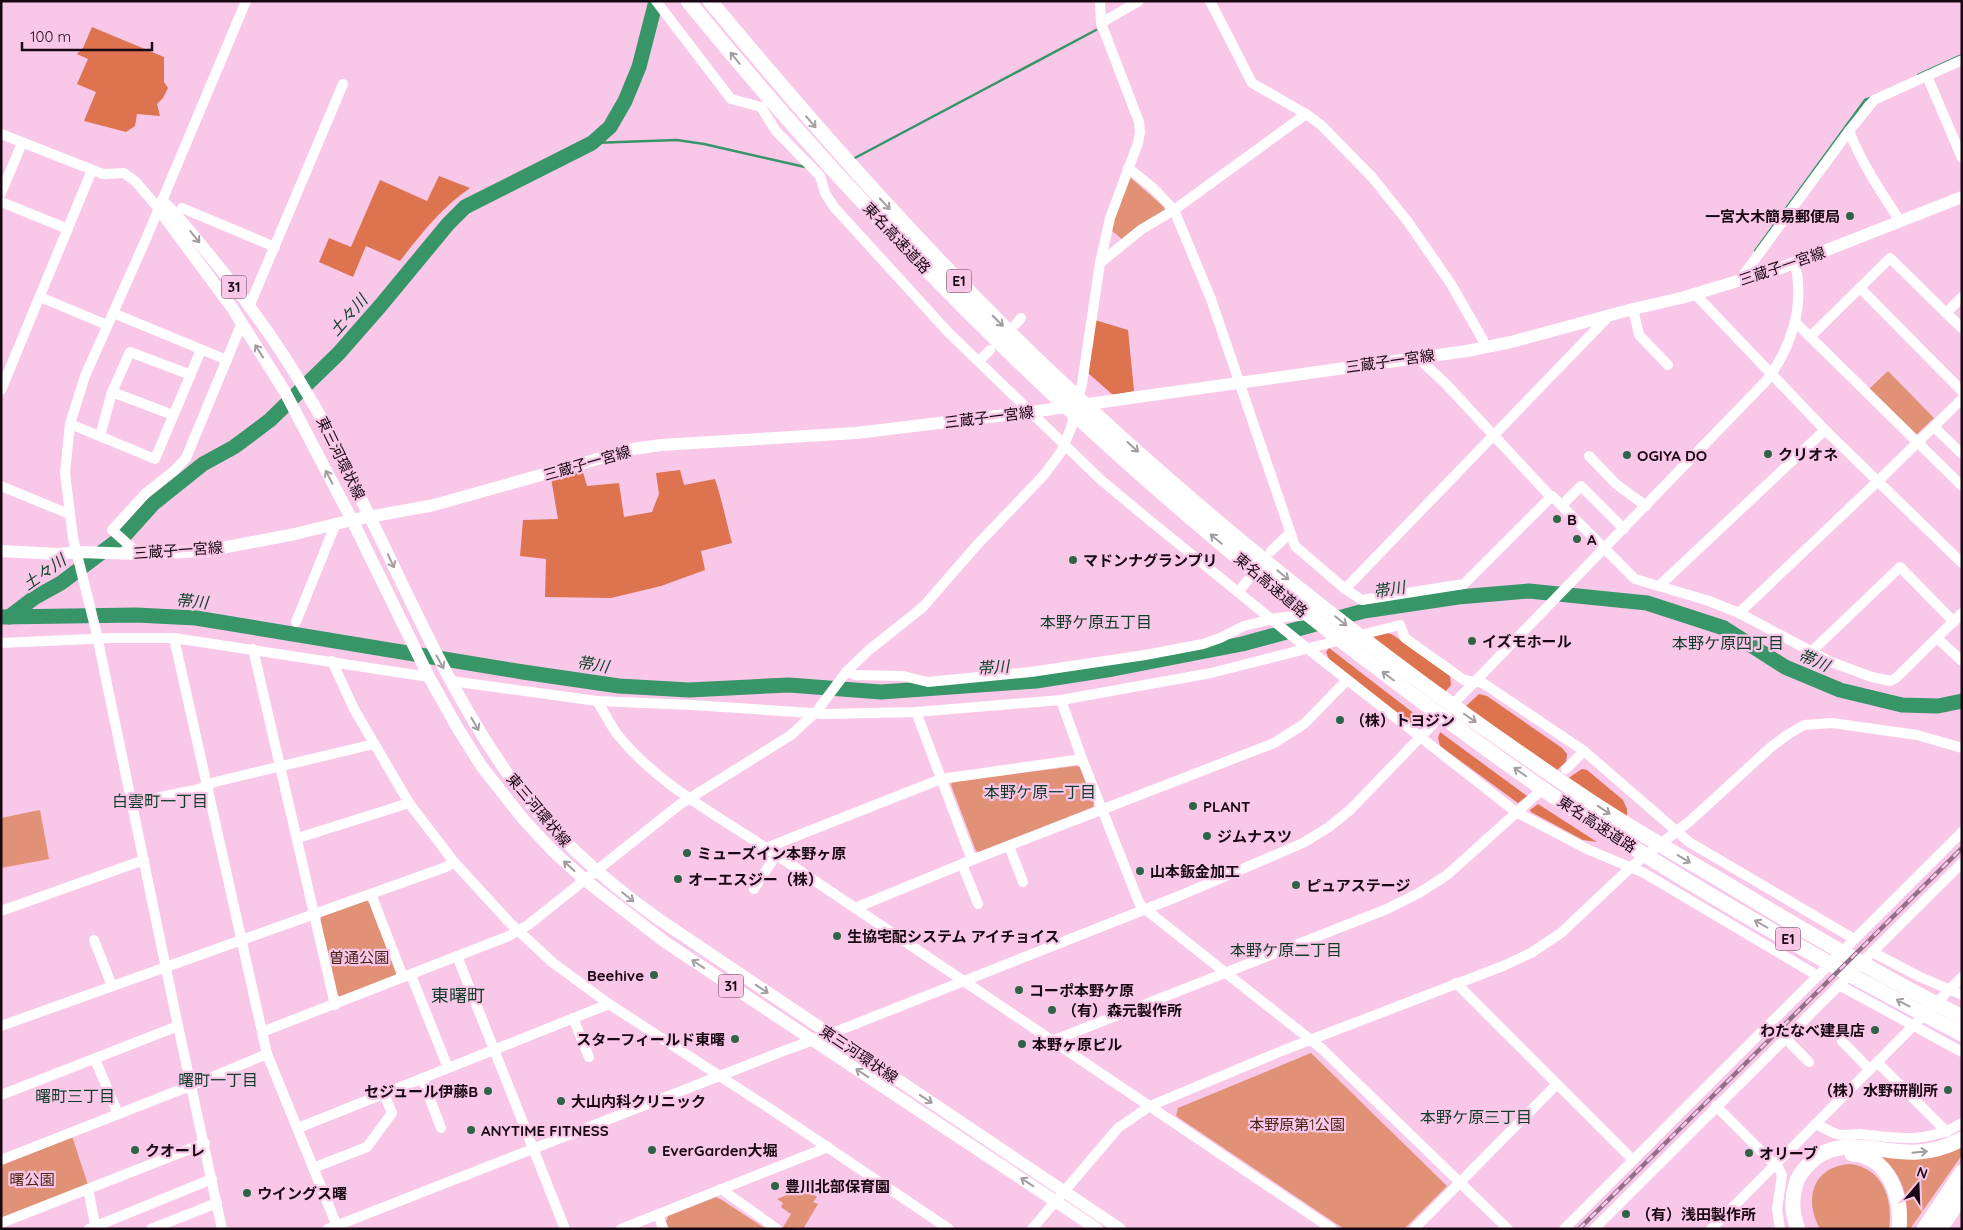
<svg xmlns="http://www.w3.org/2000/svg" width="1963" height="1230" viewBox="0 0 1963 1230" font-family="Quicksand,'Noto Sans JP',sans-serif">
  <style>
    .green { fill: #e19176 }
    .forest { fill: #dd734f }
    .lines { fill: none; stroke-linecap: round; stroke-linejoin: round }
    .stream { stroke: #379568; stroke-width: 2.5 }
    .river { stroke: #379568; stroke-width: 15 }
    .minor { stroke: #fff; stroke-width: 10 }
    .major { stroke: #fff; stroke-width: 12 }
    .highway { stroke: #fff; stroke-width: 15 }
    .rail-casing { stroke: #926f86; stroke-width: 4.5 }
    .rail { stroke: #f9c7e8; stroke-width: 2.5; stroke-dasharray: 8; stroke-linecap: butt }
    .oneway { stroke: #a39ca1 }
    .poi-dot { fill: #2f6348; stroke: #f9c7e8; stroke-width: 2 }
    .labels { text-anchor: middle; dominant-baseline: central; stroke-width: 4.5; stroke-linejoin: round; paint-order: stroke }
    .shield { fill: #f9c7e8; stroke: #5c4153; stroke-width: 1 }
    .shield-label { font-size: 14px; font-weight: bold; fill: #180813 }
    .poi-label { font-size: 15px; font-weight: bold; fill: #180813; stroke: #f9c7e8; text-anchor: start }
    .street-label { font-size: 15px; fill: #180813; stroke: #f9c7e8 }
    .park-label { font-size: 15px; fill: #4c2213; stroke: #f9c7e8 }
    .water-label { font-size: 16px; font-style: italic; fill: #0e422a; stroke: #f9c7e8 }
    .neighbourhood-label { font-size: 16px; fill: #113c27; stroke: #f9c7e8 }
    .quarter-label { font-size: 18px; fill: #113c27; stroke: #f9c7e8 }
  </style>
  <rect width="100%" height="100%" fill="#f9c7e8"/>
  <g class="green">
    <path d="M1128,178H1131L1164,207L1165,210L1123,240L1111,230Z"/>
    <path d="M1888,371L1934,418L1915,436L1869,389Z"/>
    <path d="M1076,766L1080,767L1094,803L1093,807L979,852L976,851L951,785L952,782Z"/>
    <path d="M40,810L49,859L1,868V818Z"/>
    <path d="M365,900L370,902L397,971L395,976L342,997L337,995L320,921L322,915Z"/>
    <path d="M1311,1053L1447,1186L1404,1229H1344L1176,1116L1178,1108Z"/>
    <path d="M72,1136L88,1185L1,1220V1164Z"/>
    <path d="M1962,1144V1155L1910,1229H1906C1910,1196 1902,1169 1873,1152Z"/>
    <path d="M1850,1164C1883,1168 1893,1199 1889,1229H1820C1803,1199 1813,1166 1850,1164Z"/>
    <path d="M804,1188L817,1197L813,1202L818,1204L803,1229L798,1227L797,1229H782L791,1214L781,1207L783,1203L777,1199Z"/>
    <path d="M716,1197L722,1200L766,1229H669L666,1221L668,1216Z"/>
  </g>
  <g class="forest">
    <path d="M92,27L164,57V82L168,88L163,98L157,104L160,116L137,114L135,126L126,132L84,121L96,92L77,84L88,59L77,54L83,48Z"/>
    <path d="M439,176L470,188C441,208 421,234 400,261L366,246L353,277L319,262L329,238L351,247L380,180L427,201Z"/>
    <path d="M1095,320L1128,330L1134,391L1113,395L1088,373Z"/>
    <path d="M582,469L587,486L619,483L624,517L652,512L659,494L656,473L680,470L684,485L715,479C722,500 726,521 732,543L701,551L705,570L661,586L611,598L545,597L546,559L520,556L523,520L558,519L551,478Z"/>
    <path d="M1385,632L1393,635L1450,676L1451,685L1445,692L1370,636Z"/>
    <path d="M1329,648L1420,718L1415,722L1409,723L1329,659L1326,652Z"/>
    <path d="M1479,694L1487,696L1562,748L1567,754L1566,762L1556,771L1465,707Z"/>
    <path d="M1440,732L1527,796L1518,803L1440,746L1438,738Z"/>
    <path d="M1582,769L1587,770L1623,800L1627,809V819L1567,779Z"/>
    <path d="M1538,804L1597,842L1583,840L1531,812L1530,810Z"/>
  </g>
  <g class="lines">
    <g class="stream">
      <path d="M1918,75L1962,55"/>
      <path d="M592,143L677,140L704,144L805,167"/>
      <path d="M853,159L1096,30"/>
      <path d="M1755,251L1865,100L1870,98"/>
    </g>
    <g class="river">
      <path d="M1,617L136,615L196,618L523,672L619,686L689,690L789,685L881,692L1036,681L1113,669L1242,644L1364,611L1458,597L1529,591L1647,603L1724,628L1785,667L1840,690L1902,705L1938,706L1962,701"/>
      <path d="M9,617L34,598L61,583L126,534L153,504L203,464L234,447L270,420L339,353L381,305L448,224L465,207L592,143L610,127L625,101L639,67L656,1"/>
    </g>
    <g class="minor">
      <path d="M656,1L731,99L761,107L776,131L820,176L825,193L834,207L948,332L1101,480L1148,519L1303,645L1516,812L1589,850L1644,873L1818,976"/>
      <path d="M1210,1L1252,83L1306,114L1321,125L1372,177L1408,222L1451,284L1483,340L1485,347"/>
      <path d="M1101,23L1139,1"/>
      <path d="M1927,76L1962,158"/>
      <path d="M1849,131C1862,164 1881,192 1900,221"/>
      <path d="M1,134L103,174L124,173L136,182L159,209"/>
      <path d="M1128,168L1153,188L1174,210L1211,299L1295,546L1345,589L1610,315"/>
      <path d="M1,193L22,143"/>
      <path d="M1,202L68,229"/>
      <path d="M182,208L275,247"/>
      <path d="M1100,263L1142,229L1174,210L1306,114"/>
      <path d="M1739,281L1849,131L1874,100L1962,60"/>
      <path d="M1860,288L1962,391"/>
      <path d="M1695,294L1825,430L1962,563"/>
      <path d="M40,297L107,325"/>
      <path d="M249,307L343,84"/>
      <path d="M1633,309L1639,335L1668,365"/>
      <path d="M113,313L227,360"/>
      <path d="M1946,313L1962,328"/>
      <path d="M1796,323L1962,486"/>
      <path d="M1016,324L1021,318"/>
      <path d="M1811,336L1890,258L1946,313L1962,297"/>
      <path d="M1418,358L1445,383L1551,497"/>
      <path d="M979,361L990,350"/>
      <path d="M1,390L92,170"/>
      <path d="M112,392L173,415"/>
      <path d="M70,424L155,459L201,350"/>
      <path d="M1934,427L1962,454"/>
      <path d="M100,436L112,392L130,352L191,375"/>
      <path d="M1589,456L1616,484L1646,506"/>
      <path d="M1,486L69,514"/>
      <path d="M1562,505L1581,486L1624,529"/>
      <path d="M1271,551L1290,533"/>
      <path d="M139,554L112,530L146,493L175,470L186,458L242,323"/>
      <path d="M1659,586L1825,430"/>
      <path d="M1345,589L1362,600L1464,584L1552,496L1635,579L1709,601L1739,613L1831,662L1872,677L1890,681L1896,678L1962,613"/>
      <path d="M1238,592L1248,580"/>
      <path d="M1739,613L1878,481L1962,399"/>
      <path d="M296,622L336,523"/>
      <path d="M174,638L267,1054L337,1226"/>
      <path d="M1937,638L1962,661"/>
      <path d="M1,643L113,638H174L429,677"/>
      <path d="M253,649L335,1005"/>
      <path d="M1811,652L1900,567L1954,622"/>
      <path d="M332,661L354,709L409,803L454,862L510,923L552,962L609,1004L775,1112L949,1229"/>
      <path d="M847,671L855,675L903,676L928,682L1031,672L1145,655L1203,644L1220,638L1244,626L1276,618L1307,615"/>
      <path d="M451,681L597,701L692,705L826,714L916,712L1061,700L1211,673L1400,625L1405,638L1464,680L1483,683L1584,751L1689,842L1854,939"/>
      <path d="M1061,700L1082,759L1140,905L1321,1048L1508,1229"/>
      <path d="M1457,700L1766,381C1792,347 1805,305 1795,263"/>
      <path d="M597,701C604,712 610,724 617,734C657,784 715,814 766,848L1332,1229"/>
      <path d="M916,712L972,860"/>
      <path d="M1566,769L1584,751"/>
      <path d="M132,803L199,789L215,782L374,744"/>
      <path d="M298,838L409,803"/>
      <path d="M1009,846L1023,882"/>
      <path d="M766,848L941,779L1082,759"/>
      <path d="M962,864L978,904"/>
      <path d="M754,889L776,855"/>
      <path d="M371,894L403,977"/>
      <path d="M855,908L972,860L1274,743L1304,724L1347,680"/>
      <path d="M1,911L144,860"/>
      <path d="M94,940L112,986"/>
      <path d="M1872,952L1920,977L1962,995"/>
      <path d="M457,956L565,1229"/>
      <path d="M411,975L448,1068"/>
      <path d="M1456,983L1633,1160"/>
      <path d="M1839,985L1962,1052"/>
      <path d="M573,1018L589,1057"/>
      <path d="M1,1026L446,867L454,862"/>
      <path d="M262,1032L509,936L528,925L679,805L791,735L816,712L847,671L869,650L923,607L976,546L1043,476L1061,452L1071,428L1082,384L1100,263L1110,218L1138,143L1140,132L1139,122L1101,23L1100,1"/>
      <path d="M1785,1038L1809,1062"/>
      <path d="M1052,1041L1387,909L1419,893L1447,875L1537,794"/>
      <path d="M1842,1041L1870,1070"/>
      <path d="M95,1059L118,1114"/>
      <path d="M1877,1062L1947,1132"/>
      <path d="M422,1078L441,1128"/>
      <path d="M1,1095L178,1026"/>
      <path d="M1716,1106L1779,1169L1782,1175L1777,1209L1780,1229"/>
      <path d="M1816,1124C1823,1127 1830,1132 1837,1134C1843,1136 1853,1134 1860,1134C1896,1138 1930,1144 1962,1123"/>
      <path d="M298,1128L609,1004"/>
      <path d="M1,1160L200,1082L267,1054"/>
      <path d="M313,1168L367,1147L392,1113L384,1094"/>
      <path d="M88,1189L96,1229"/>
      <path d="M721,1189L777,1229"/>
      <path d="M658,1214L663,1229"/>
      <path d="M1,1223L205,1143"/>
      <path d="M89,1229L212,1179"/>
      <path d="M151,1229L217,1203"/>
      <path d="M222,1229L178,1026L96,631L73,538L65,473L70,424L85,376L146,239L246,1"/>
      <path d="M328,1229L786,1050L830,1034L1179,896L1303,843L1329,827L1350,810L1433,724"/>
      <path d="M621,1229L828,1147"/>
      <path d="M1032,1229L1118,1128L1150,1106L1284,1050L1503,966L1531,953L1561,933L1631,867L1691,820L1771,747L1787,735L1804,725L1832,723L1917,735L1962,748"/>
      <path d="M1414,1229L1557,1084"/>
      <path d="M1564,1229L1962,832"/>
      <path d="M1594,1229L1962,863"/>
      <path d="M1711,1229L1962,977"/>
    </g>
    <g class="major">
      <path d="M162,201C185,223 203,248 223,272C255,312 285,355 311,400C331,433 346,469 363,503C409,595 449,692 510,777C551,834 602,879 660,920L1120,1229"/>
      <path d="M159,209L233,309L285,392L352,520L429,677L457,727L482,767L524,820L552,850L586,881L665,942L1097,1229"/>
      <path d="M1,551L58,554L78,552L139,554L206,551L295,534L352,520L434,505L633,449L661,445L856,433L1031,412L1467,351L1511,342L1633,309L1681,298L1781,268L1962,197"/>
    </g>
    <g class="highway">
      <path d="M688,1C898,259 1139,491 1405,689C1461,730 1516,772 1574,810C1699,891 1829,966 1962,1034"/>
      <path d="M710,1C818,131 929,257 1052,374C1215,529 1394,669 1581,795C1628,827 1678,855 1727,884C1804,931 1881,976 1962,1017"/>
      <path d="M1852,1154C1889,1156 1902,1197 1899,1229"/>
      <path d="M1798,1229C1792,1214 1791,1199 1796,1184C1798,1176 1803,1170 1808,1165C1837,1132 1882,1155 1918,1152C1933,1151 1949,1146 1962,1139"/>
      <path d="M1924,1229L1962,1172"/>
      <path d="M1940,1229L1962,1196"/>
    </g>
    <g class="rail-casing">
      <path id="rail" d="M1579,1229L1962,848"/>
    </g>
    <use href="#rail" class="rail"/>
  </g>
  <defs><path id="oneway-shaft" d="M-6 0H5M1.5-3L5.5 0L1.5 3" fill="none" stroke-width="1.6" stroke-linecap="round" stroke-linejoin="round" transform="scale(1.25)"/></defs>
  <g class="oneway">
    <use href="#oneway-shaft" transform="translate(735 58) rotate(-129)"/>
    <use href="#oneway-shaft" transform="translate(811 122) rotate(49)"/>
    <use href="#oneway-shaft" transform="translate(885 204) rotate(47)"/>
    <use href="#oneway-shaft" transform="translate(195 237) rotate(51)"/>
    <use href="#oneway-shaft" transform="translate(998 321) rotate(45)"/>
    <use href="#oneway-shaft" transform="translate(259 351) rotate(-122)"/>
    <use href="#oneway-shaft" transform="translate(1133 447) rotate(42)"/>
    <use href="#oneway-shaft" transform="translate(329 477) rotate(-117)"/>
    <use href="#oneway-shaft" transform="translate(1216 539) rotate(-140)"/>
    <use href="#oneway-shaft" transform="translate(391 561) rotate(65)"/>
    <use href="#oneway-shaft" transform="translate(1283 575) rotate(39)"/>
    <use href="#oneway-shaft" transform="translate(1341 621) rotate(39)"/>
    <use href="#oneway-shaft" transform="translate(440 662) rotate(61)"/>
    <use href="#oneway-shaft" transform="translate(1388 676) rotate(-143)"/>
    <use href="#oneway-shaft" transform="translate(1470 718) rotate(35)"/>
    <use href="#oneway-shaft" transform="translate(475 724) rotate(60)"/>
    <use href="#oneway-shaft" transform="translate(1520 772) rotate(-145)"/>
    <use href="#oneway-shaft" transform="translate(1604 810) rotate(33)"/>
    <use href="#oneway-shaft" transform="translate(1684 859) rotate(31)"/>
    <use href="#oneway-shaft" transform="translate(569 866) rotate(-138)"/>
    <use href="#oneway-shaft" transform="translate(628 897) rotate(39)"/>
    <use href="#oneway-shaft" transform="translate(1761 924) rotate(-150)"/>
    <use href="#oneway-shaft" transform="translate(698 964) rotate(-146)"/>
    <use href="#oneway-shaft" transform="translate(762 989) rotate(34)"/>
    <use href="#oneway-shaft" transform="translate(1903 1003) rotate(-152)"/>
    <use href="#oneway-shaft" transform="translate(862 1073) rotate(-146)"/>
    <use href="#oneway-shaft" transform="translate(926 1099) rotate(34)"/>
    <use href="#oneway-shaft" transform="translate(1920 1152) rotate(-6)"/>
    <use href="#oneway-shaft" transform="translate(1027 1182) rotate(-147)"/>
  </g>
  <g class="poi-dot">
    <circle cx="1850" cy="216" r="5"/>
    <circle cx="1768" cy="454" r="5"/>
    <circle cx="1627" cy="455" r="5"/>
    <circle cx="1557" cy="519" r="5"/>
    <circle cx="1577" cy="539" r="5"/>
    <circle cx="1073" cy="560" r="5"/>
    <circle cx="1472" cy="641" r="5"/>
    <circle cx="1340" cy="720" r="5"/>
    <circle cx="1193" cy="806" r="5"/>
    <circle cx="1207" cy="836" r="5"/>
    <circle cx="687" cy="853" r="5"/>
    <circle cx="1140" cy="871" r="5"/>
    <circle cx="678" cy="879" r="5"/>
    <circle cx="1296" cy="885" r="5"/>
    <circle cx="837" cy="936" r="5"/>
    <circle cx="654" cy="975" r="5"/>
    <circle cx="1019" cy="990" r="5"/>
    <circle cx="1052" cy="1010" r="5"/>
    <circle cx="1875" cy="1030" r="5"/>
    <circle cx="735" cy="1039" r="5"/>
    <circle cx="1022" cy="1044" r="5"/>
    <circle cx="1948" cy="1090" r="5"/>
    <circle cx="488" cy="1091" r="5"/>
    <circle cx="561" cy="1101" r="5"/>
    <circle cx="471" cy="1130" r="5"/>
    <circle cx="135" cy="1150" r="5"/>
    <circle cx="652" cy="1150" r="5"/>
    <circle cx="1749" cy="1153" r="5"/>
    <circle cx="775" cy="1186" r="5"/>
    <circle cx="247" cy="1193" r="5"/>
    <circle cx="1626" cy="1214" r="5"/>
  </g>
  <g class="labels">
    <g class="shield">
      <rect x="946.5" y="269.5" width="25" height="23" rx="4"/>
      <rect x="221.5" y="275.5" width="25" height="23" rx="4"/>
      <rect x="1775.5" y="927.5" width="25" height="23" rx="4"/>
      <rect x="718.5" y="974.5" width="25" height="23" rx="4"/>
    </g>
    <g class="shield-label">
      <text x="959" y="281">E1</text>
      <text x="234" y="287">31</text>
      <text x="1788" y="939">E1</text>
      <text x="731" y="986">31</text>
    </g>
    <g class="poi-label">
      <text x="1840" y="216" text-anchor="end">一宮大木簡易郵便局</text>
      <text x="1778" y="454">クリオネ</text>
      <text x="1637" y="455">OGIYA DO</text>
      <text x="1567" y="519">B</text>
      <text x="1587" y="539">A</text>
      <text x="1083" y="560">マドンナグランプリ</text>
      <text x="1482" y="641">イズモホール</text>
      <text x="1350" y="720">（株）トヨジン</text>
      <text x="1203" y="806">PLANT</text>
      <text x="1217" y="836">ジムナスツ</text>
      <text x="697" y="853">ミューズイン本野ヶ原</text>
      <text x="1150" y="871">山本鈑金加工</text>
      <text x="688" y="879">オーエスジー（株）</text>
      <text x="1306" y="885">ピュアステージ</text>
      <text x="847" y="936">生協宅配システム アイチョイス</text>
      <text x="644" y="975" text-anchor="end">Beehive</text>
      <text x="1029" y="990">コーポ本野ケ原</text>
      <text x="1062" y="1010">（有）森元製作所</text>
      <text x="1865" y="1030" text-anchor="end">わたなべ建具店</text>
      <text x="725" y="1039" text-anchor="end">スターフィールド東曙</text>
      <text x="1032" y="1044">本野ヶ原ビル</text>
      <text x="1938" y="1090" text-anchor="end">（株）水野研削所</text>
      <text x="478" y="1091" text-anchor="end">セジュール伊藤B</text>
      <text x="571" y="1101">大山内科クリニック</text>
      <text x="481" y="1130">ANYTIME FITNESS</text>
      <text x="145" y="1150">クオーレ</text>
      <text x="662" y="1150">EverGarden大堀</text>
      <text x="1759" y="1153">オリーブ</text>
      <text x="785" y="1186">豊川北部保育園</text>
      <text x="257" y="1193">ウイングス曙</text>
      <text x="1636" y="1214">（有）浅田製作所</text>
    </g>
    <g class="street-label">
      <text transform="translate(897 238) rotate(47)">東名高速道路</text>
      <text transform="translate(1782 266) rotate(-19)">三蔵子一宮線</text>
      <text transform="translate(1390 361) rotate(-8)">三蔵子一宮線</text>
      <text transform="translate(989 417) rotate(-7)">三蔵子一宮線</text>
      <text transform="translate(341 458) rotate(64)">東三河環状線</text>
      <text transform="translate(587 463) rotate(-16)">三蔵子一宮線</text>
      <text transform="translate(178 550) rotate(-4)">三蔵子一宮線</text>
      <text transform="translate(1271 585) rotate(40)">東名高速道路</text>
      <text transform="translate(539 810) rotate(50)">東三河環状線</text>
      <text transform="translate(1597 824) rotate(33)">東名高速道路</text>
      <text transform="translate(859 1054) rotate(34)">東三河環状線</text>
    </g>
    <g class="park-label">
      <text x="359" y="957">曽通公園</text>
      <text x="1297" y="1124">本野原第1公園</text>
      <text x="32" y="1179">曙公園</text>
    </g>
    <g class="water-label">
      <text transform="translate(348 315) rotate(-49)">土々川</text>
      <text transform="translate(44 572) rotate(-35)">土々川</text>
      <text transform="translate(1389 589) rotate(-9)">帯川</text>
      <text transform="translate(192 601) rotate(5)">帯川</text>
      <text transform="translate(1814 660) rotate(23)">帯川</text>
      <text transform="translate(593 664) rotate(9)">帯川</text>
      <text transform="translate(993 667) rotate(-4)">帯川</text>
    </g>
    <g class="neighbourhood-label">
      <text x="1096" y="622">本野ケ原五丁目</text>
      <text x="1728" y="643">本野ケ原四丁目</text>
      <text x="1040" y="792">本野ケ原一丁目</text>
      <text x="160" y="801">白雲町一丁目</text>
      <text x="1286" y="950">本野ケ原二丁目</text>
      <text x="218" y="1080">曙町一丁目</text>
      <text x="75" y="1096">曙町三丁目</text>
      <text x="1476" y="1117">本野ケ原三丁目</text>
    </g>
    <g class="quarter-label">
      <text x="458" y="995">東曙町</text>
    </g>
  </g>
  <rect width="1963" height="1230" fill="none" stroke="#180813" stroke-width="5"/>
  <g transform="translate(1918 1185) rotate(19)" stroke="#f9c7e8" stroke-width="4" paint-order="stroke">
  <path d="M0-4L9 19L0 12L-9 19Z" fill="#180813"/>
  <text y="-8" font-size="14" font-weight="bold" text-anchor="middle" fill="#180813">N</text>
  </g>
  <path d="M22 42v8h130v-8" fill="none" stroke="#180813" stroke-width="2.5"/>
  <text x="30" y="42" font-size="15" fill="#180813" stroke="#f9c7e8" stroke-width="4" paint-order="stroke">100 m</text>
</svg>
